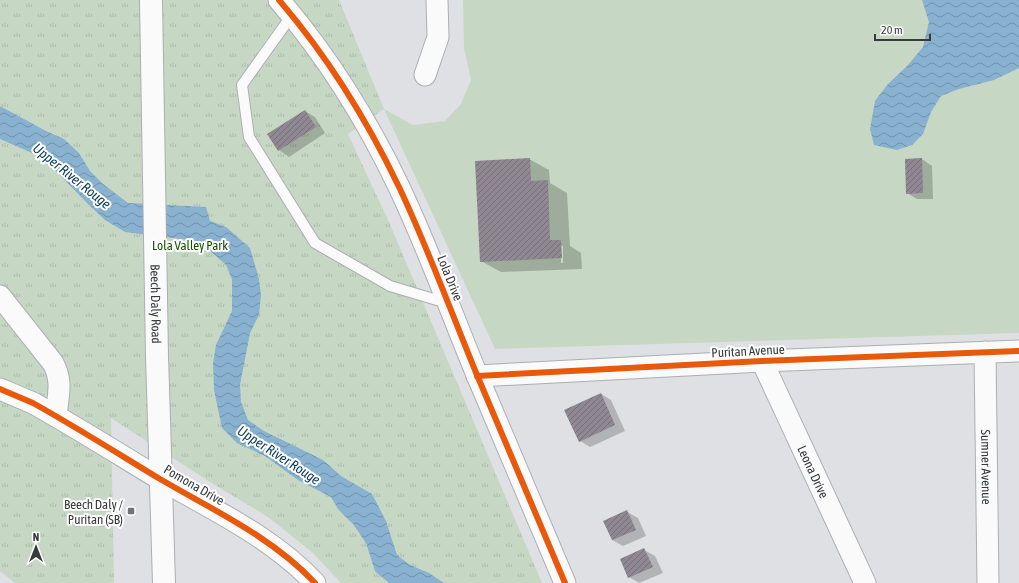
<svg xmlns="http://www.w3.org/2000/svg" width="1019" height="583" viewBox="0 0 1019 583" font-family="'Asap Condensed',sans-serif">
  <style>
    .green { fill: #c6d8c4 }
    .park { fill: url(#park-tufts) }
    .water { fill: url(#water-waves) }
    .shadow { fill: #0003; fill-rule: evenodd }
    .building { fill: url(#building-hatch) }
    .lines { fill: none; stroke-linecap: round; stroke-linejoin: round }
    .lane-casing { stroke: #acaeb2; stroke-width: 12 }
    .street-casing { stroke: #acaeb2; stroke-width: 23 }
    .secondary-casing { stroke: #acaeb2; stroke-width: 24 }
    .lane { stroke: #fafafb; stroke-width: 10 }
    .street { stroke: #fafafb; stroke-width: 21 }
    .secondary { stroke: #fafafb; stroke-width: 22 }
    .cycleway-casing { stroke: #fff; stroke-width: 8 }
    .cycleway { stroke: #e8590c; stroke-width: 6 }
    .poi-dot { fill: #717377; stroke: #fff; stroke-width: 1.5 }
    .labels { text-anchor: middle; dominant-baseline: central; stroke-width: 4; stroke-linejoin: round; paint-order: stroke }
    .park-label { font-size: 13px; fill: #194e00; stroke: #fff }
    .street-label { font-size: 13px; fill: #37393c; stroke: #fff }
    .poi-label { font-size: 13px; fill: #37393c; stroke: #fff; text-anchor: end }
    .water-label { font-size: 14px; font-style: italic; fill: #0e3c5a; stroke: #fff }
  </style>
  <defs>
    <pattern id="park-tufts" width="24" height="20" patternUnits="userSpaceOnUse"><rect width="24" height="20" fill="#c6d8c4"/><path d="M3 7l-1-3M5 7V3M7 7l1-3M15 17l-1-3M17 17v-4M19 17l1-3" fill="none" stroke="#abbaa9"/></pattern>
    <pattern id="water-waves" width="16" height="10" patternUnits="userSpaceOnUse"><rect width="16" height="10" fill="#89b1d0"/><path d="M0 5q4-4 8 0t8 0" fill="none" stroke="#7191aa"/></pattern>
    <pattern id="building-hatch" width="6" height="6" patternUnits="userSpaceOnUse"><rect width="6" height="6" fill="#8f8792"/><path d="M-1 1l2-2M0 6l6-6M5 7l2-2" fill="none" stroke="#766f78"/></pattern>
  </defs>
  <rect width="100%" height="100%" fill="#dee0e4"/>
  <path class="green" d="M463,0H1019V333L495,349L384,109L413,125L445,121L461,104L471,80L464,48Z"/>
  <path class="park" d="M0,0H339L384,109L348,134L389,222L542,583H341L313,553L268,517L210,482L111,418L114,583H15L0,571Z"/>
  <g class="water">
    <path d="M922,0H1019V68L994,80L959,89L941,96L931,112L923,134L912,145L897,150L874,145L870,129L875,101L888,84L908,65L923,47L929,22Z"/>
    <path d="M0,106L46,131L64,139L79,153L90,171L103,184L128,203L206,207L210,221L226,227L250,248L259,279L261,295L259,315L250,333L240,385L241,402L248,420L264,431L323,460L341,476L372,494L386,521L397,555L410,565L429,573L444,583H389L375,571L366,543L353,524L338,509L331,497L298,480L265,456L237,443L222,428L214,390L213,363L216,345L232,311V279L226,265L200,242L181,239L125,232L105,220L88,204L54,169L32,153L0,139Z"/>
  </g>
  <g class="shadow">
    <path d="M305,111L315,117L325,133L289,157L279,150Z"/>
    <path d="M529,159L549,170L550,183L567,193L570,246L581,253L582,269L501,272L481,261ZM561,246H563V263H561Z"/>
    <path d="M922,159L932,166L933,199H917L907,193Z"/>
    <path d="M601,394L611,400L625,431L590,447L580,441Z"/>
    <path d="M627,512L638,518L646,536L623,546L612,540Z"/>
    <path d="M644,550L655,556L663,573L639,583L629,577Z"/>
  </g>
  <g class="building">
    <path d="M305,110L316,127L278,151L267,134Z"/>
    <path d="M530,158L531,181L548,180L550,240H561L562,258L480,262L475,161Z"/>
    <path d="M922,158L923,193L906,194L905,159Z"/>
    <path d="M601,393L615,425L579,442L564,410Z"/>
    <path d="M627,510L636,530L612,540L603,521Z"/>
    <path d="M644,548L653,567L628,578L620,559Z"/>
  </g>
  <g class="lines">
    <g class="lane-casing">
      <path id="lane" d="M292,15L242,85L249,137L315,243L390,286L447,303"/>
    </g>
    <g class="street-casing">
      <g id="street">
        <path d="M279,0C328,57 367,120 399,187C428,248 451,312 477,375C506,445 536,514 565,583"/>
        <path d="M425,75L438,37L437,0"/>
        <path d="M0,296L53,363C63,381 58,396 56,416"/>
        <path id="s1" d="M985,352L988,583"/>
        <path id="s2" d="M762,361L865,583"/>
        <path d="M477,376L762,361L1019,351"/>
        <path d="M0,389L33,403C76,427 117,453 160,479C213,510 272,537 315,583"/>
      </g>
    </g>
    <g class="secondary-casing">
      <g id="secondary">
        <path id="s3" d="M151,0L157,356L164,583"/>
      </g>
    </g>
    <use href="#lane" class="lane"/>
    <use href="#street" class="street"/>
    <use href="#secondary" class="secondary"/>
    <g class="cycleway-casing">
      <g id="cycleway">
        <path d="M279,0C328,57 367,120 399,187C428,248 451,312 477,375C506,445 536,514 565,583"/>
        <path d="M477,376L762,361L1019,351"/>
        <path d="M0,389L33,403C76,427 117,453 160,479C213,510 272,537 315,583"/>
      </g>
    </g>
    <use href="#cycleway" class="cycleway"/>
  </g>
  <rect class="poi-dot" x="127" y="507" width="8" height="8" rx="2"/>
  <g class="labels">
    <g class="park-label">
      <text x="190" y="245">Lola Valley Park</text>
    </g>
    <g class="street-label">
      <text transform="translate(450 278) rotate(68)">Lola Drive</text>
      <text stroke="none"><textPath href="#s3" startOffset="304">Beech Daly Road</textPath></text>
      <text transform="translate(748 351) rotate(-3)">Puritan Avenue</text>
      <text stroke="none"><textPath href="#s1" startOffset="115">Sumner Avenue</textPath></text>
      <text stroke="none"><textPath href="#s2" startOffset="122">Leona Drive</textPath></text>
      <text transform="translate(194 485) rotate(30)">Pomona Drive</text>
    </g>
    <g class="poi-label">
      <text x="123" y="504">Beech Daly /<tspan x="123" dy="15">Puritan (SB)</tspan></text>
    </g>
    <g class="water-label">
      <text transform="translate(72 176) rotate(39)">Upper River Rouge</text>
      <text transform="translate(279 455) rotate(33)">Upper River Rouge</text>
    </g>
  </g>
  <g transform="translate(36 547)" stroke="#ffffff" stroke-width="3" paint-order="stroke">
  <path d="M0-3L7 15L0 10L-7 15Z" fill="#37393c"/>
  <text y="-6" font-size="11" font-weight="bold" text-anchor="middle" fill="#37393c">N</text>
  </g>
  <path d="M875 34v6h55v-6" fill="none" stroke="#37393c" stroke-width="2"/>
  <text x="881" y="34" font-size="12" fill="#37393c" stroke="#ffffff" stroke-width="3" paint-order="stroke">20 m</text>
</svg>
